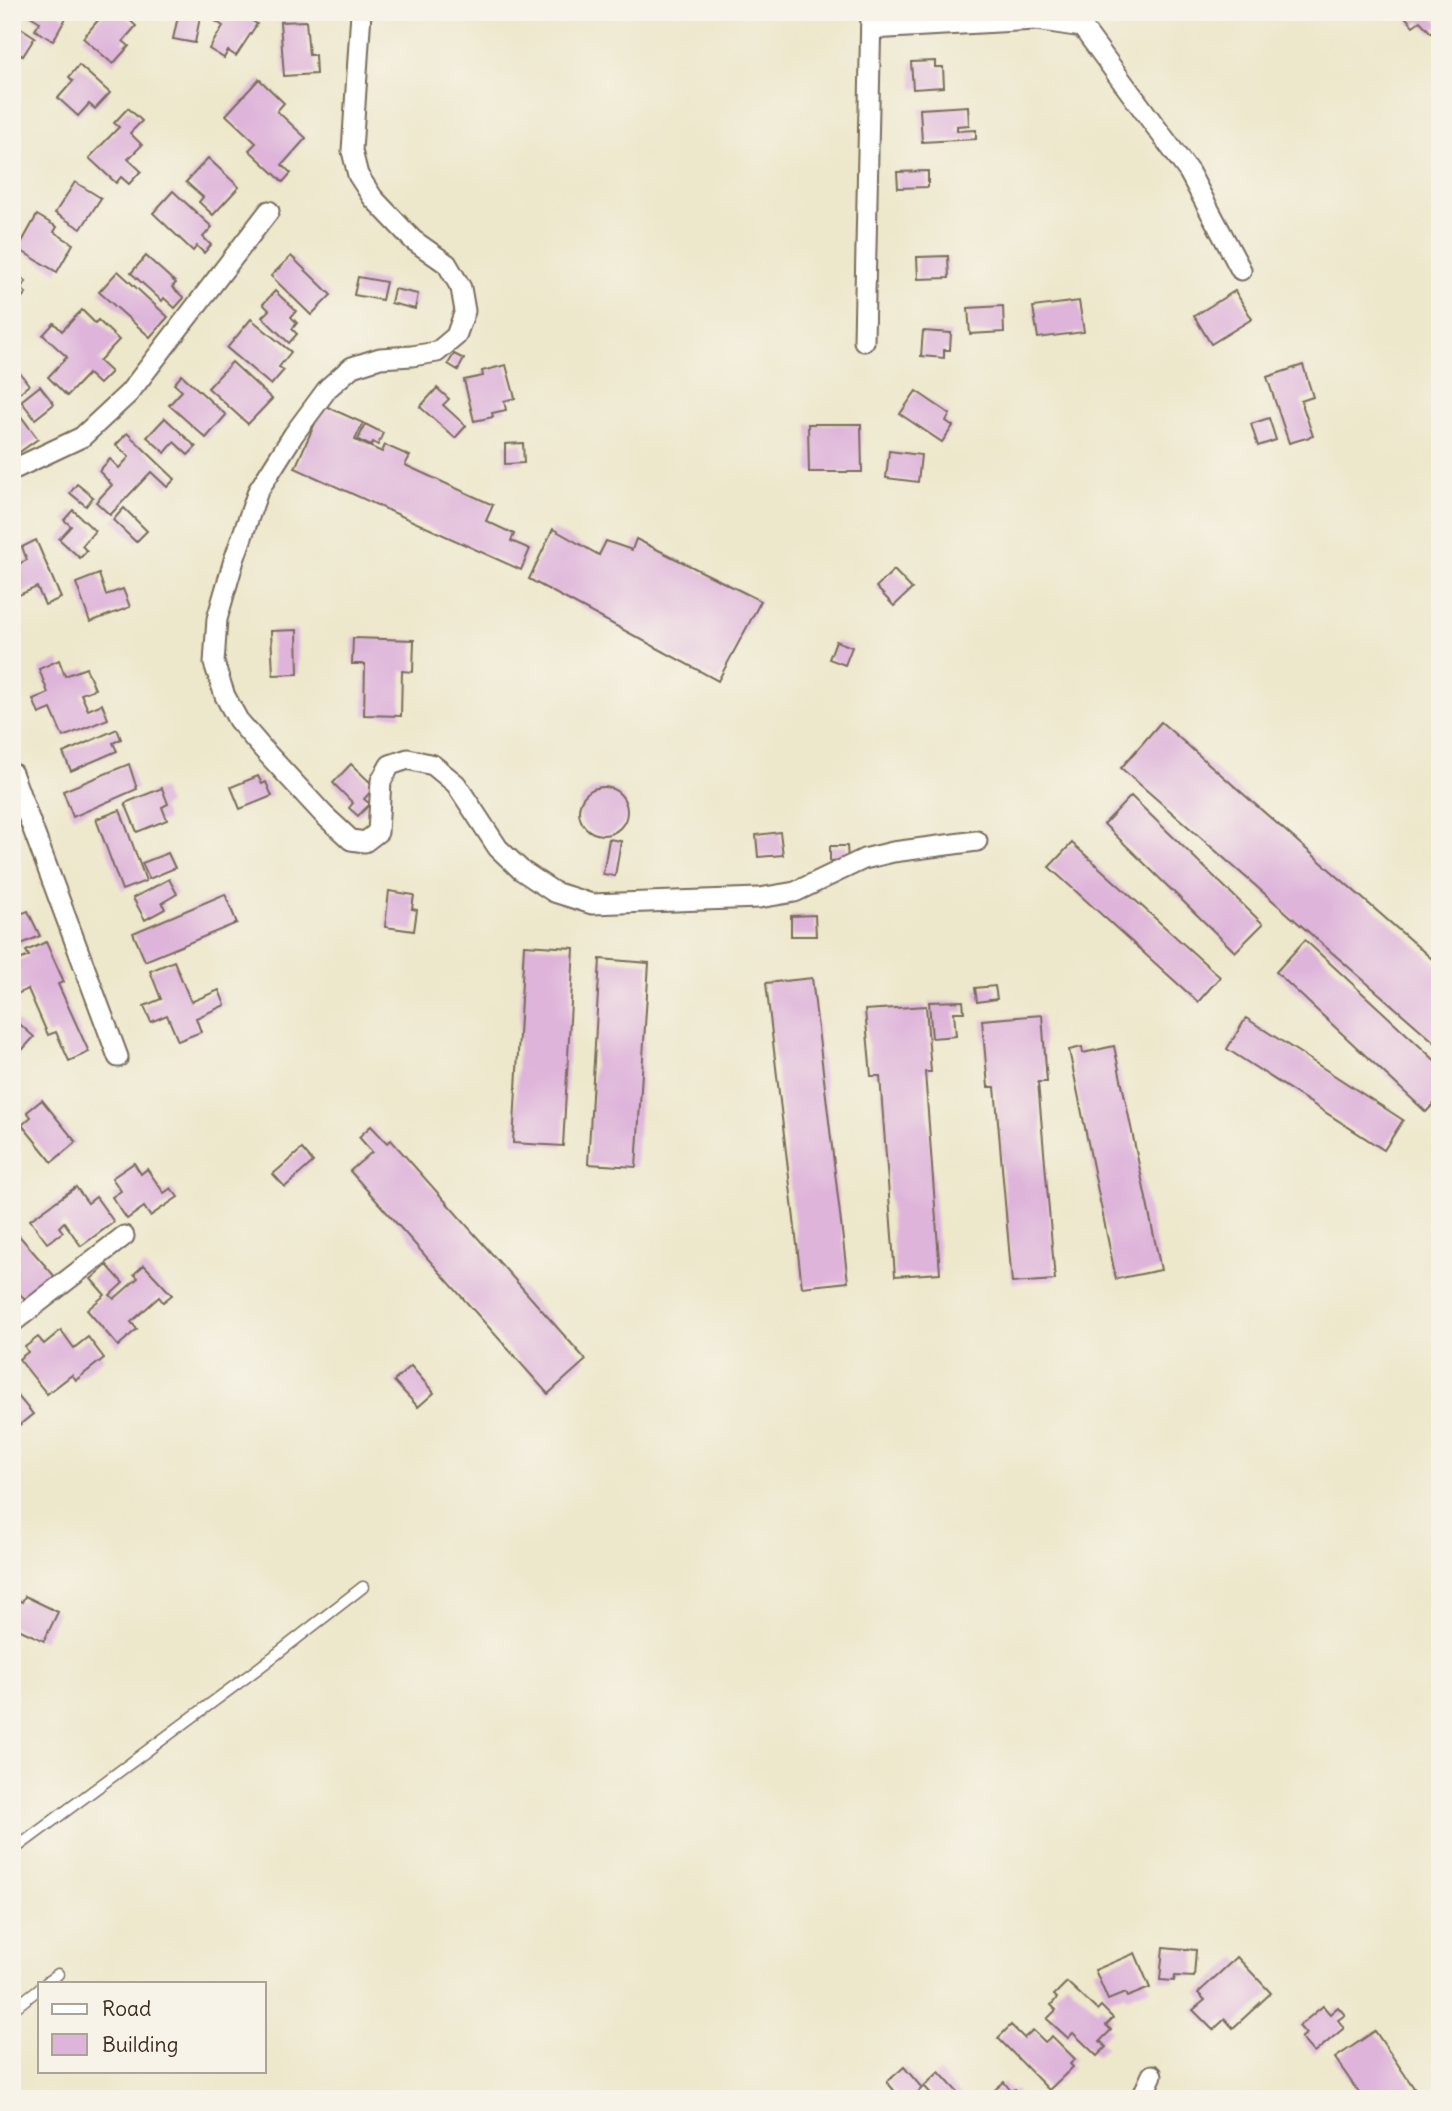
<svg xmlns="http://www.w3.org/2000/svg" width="1452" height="2111" viewBox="0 0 1452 2111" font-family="Delius,sans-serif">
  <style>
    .building { fill: #deb4da }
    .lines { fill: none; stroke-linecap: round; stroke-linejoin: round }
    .service-casing { stroke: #796c5b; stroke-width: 13 }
    .minor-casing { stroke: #796c5b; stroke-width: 23 }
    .service { stroke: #fff; stroke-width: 10 }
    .minor { stroke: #fff; stroke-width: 19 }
  </style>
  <rect width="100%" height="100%" fill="#f7f3e8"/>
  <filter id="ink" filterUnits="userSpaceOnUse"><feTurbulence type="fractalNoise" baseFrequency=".0143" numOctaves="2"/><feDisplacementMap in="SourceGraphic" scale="14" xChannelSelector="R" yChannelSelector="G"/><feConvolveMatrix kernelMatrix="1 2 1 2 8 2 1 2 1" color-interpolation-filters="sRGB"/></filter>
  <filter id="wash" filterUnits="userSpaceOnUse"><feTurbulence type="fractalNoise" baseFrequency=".00686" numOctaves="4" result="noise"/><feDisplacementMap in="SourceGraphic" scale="28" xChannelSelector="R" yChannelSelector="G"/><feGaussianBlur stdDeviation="1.57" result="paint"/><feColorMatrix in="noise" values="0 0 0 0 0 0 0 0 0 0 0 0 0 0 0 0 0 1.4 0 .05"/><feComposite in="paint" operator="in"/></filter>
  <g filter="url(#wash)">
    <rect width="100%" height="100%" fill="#ede7cb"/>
    <g id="blocks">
      <g class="building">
        <path d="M28,12H57L66,18L53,41L35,30L40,22L27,14Z"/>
        <path d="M105,12H121L136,26L123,41L129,46L113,64L83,38Z"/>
        <path d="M179,12H201L195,43L173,39Z"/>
        <path d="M212,12H239L257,24L236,56L228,51L224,58L209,49L223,26L209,17Z"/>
        <path d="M1401,12H1430L1440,24L1431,33L1420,21L1413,26Z"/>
        <path d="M306,21L309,55H315L316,74L284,76L280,22Z"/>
        <path d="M12,22L35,37L23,56L12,49Z"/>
        <path d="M935,61V67H943L944,87L913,89L911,62Z"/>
        <path d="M79,65L110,93L95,109L89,104L78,116L58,98L73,81L69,77Z"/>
        <path d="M259,79L284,103L277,111L306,138L282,165L291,173L283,182L249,150L256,143L226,115Z"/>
        <path d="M968,106L969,125L957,126V131L976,130V139L922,142L920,109Z"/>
        <path d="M128,108L142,121L130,133L142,145L128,159L141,171L129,184L121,177L116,183L89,158L119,127L114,123Z"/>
        <path d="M208,158L239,187L213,215L199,202L203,197L186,182Z"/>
        <path d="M928,171V187L898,188L897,172Z"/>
        <path d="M75,182L101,198L81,229L55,213Z"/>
        <path d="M173,191L212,227L203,237L211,245L204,253L197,246L193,251L153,213Z"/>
        <path d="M37,215L57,227L54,232L73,244L57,272L18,249Z"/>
        <path d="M146,256L176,283L172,287L184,298L175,308L164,298L162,301L131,273Z"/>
        <path d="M291,256L331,295L311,315L271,276Z"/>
        <path d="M948,256L949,278L918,279L917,257Z"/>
        <path d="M12,269L26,282L20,288L26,293L16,304L12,301Z"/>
        <path d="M118,271L168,317L150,337L99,292Z"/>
        <path d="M358,277L386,282L382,300L354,295Z"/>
        <path d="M394,289L418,294L415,309L391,303Z"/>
        <path d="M275,291L296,311L291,317L297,323L292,329L297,334L289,343L262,317L269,310L263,304Z"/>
        <path d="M1235,291L1252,319L1211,344L1194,316Z"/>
        <path d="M1079,301L1084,332L1038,338L1033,307Z"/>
        <path d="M1003,306L1004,332L970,334L968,308Z"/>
        <path d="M82,310L95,323L98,320L119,340L99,361L111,372L99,384L88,374L67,396L48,377L67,357L43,335L54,323L62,331Z"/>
        <path d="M251,319L291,352L279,367L284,370L271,385L227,348Z"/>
        <path d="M923,331L951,333L950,350H944V358L921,356Z"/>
        <path d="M454,354L464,359L458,370L448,364Z"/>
        <path d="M232,362L272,399L248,424L208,388Z"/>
        <path d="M506,365L515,398L504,401L506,410L492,413L493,417L474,421L464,380L483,376L482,371Z"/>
        <path d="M1303,365L1313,397L1301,401L1313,436L1289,443L1267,377Z"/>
        <path d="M17,369L29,385L18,394L12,388V372Z"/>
        <path d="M182,375L226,415L206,438L169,405L182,391L174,384Z"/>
        <path d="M40,386L54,404L35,419L21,401Z"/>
        <path d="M437,388L449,399L443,405L466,426L455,438L420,407Z"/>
        <path d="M916,391L950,414L946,421L953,426L942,442L900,414Z"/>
        <path d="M12,398L21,408L17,411L38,439L14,456L12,453Z"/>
        <path d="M323,405L363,423L355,440L382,452L385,445L410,456L405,465L493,505L486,521L514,534L511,541L530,549L521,570L295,468Z"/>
        <path d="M165,418L196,447L188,455L174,442L165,453L147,437Z"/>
        <path d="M1269,418L1276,440L1258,446L1251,424Z"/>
        <path d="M365,424L383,433L378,445L373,442L371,446L358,440Z"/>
        <path d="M808,424H861L862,472H809Z"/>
        <path d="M127,433L175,479L167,487L151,472L110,515L96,502L112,485L99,471L110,459L119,468L129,457L116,445Z"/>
        <path d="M523,443L524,463L505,464V444Z"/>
        <path d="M889,451L921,455L918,482L886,478Z"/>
        <path d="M77,484L93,497L86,506L70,493Z"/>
        <path d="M124,508L147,531L136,542L113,520Z"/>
        <path d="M73,510L95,531L82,546L87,551L80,558L59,539L71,526L64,520Z"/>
        <path d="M553,529L599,555L606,541L632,550L636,539L761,601L718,681L529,579Z"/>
        <path d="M36,540L61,598L45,605L37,587L12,598V567L27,560L22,547Z"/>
        <path d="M894,570L912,589L894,606L876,587Z"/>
        <path d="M99,574L106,595L123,589L130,607L90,622L76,583Z"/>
        <path d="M297,630L298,674L273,675L271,631Z"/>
        <path d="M353,638L414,640L413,672L402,671L401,716L364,715L365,664H352Z"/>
        <path d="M836,641L852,647L845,665L829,659Z"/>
        <path d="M59,660L65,676L86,668L95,689L81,694L88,710L102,704L108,719L63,737L51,709L39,714L33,699L48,693L39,669Z"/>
        <path d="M1161,722L1440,966V1047L1121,768Z"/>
        <path d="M117,729L121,739L113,743L117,751L71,771L63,753Z"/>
        <path d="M129,764L137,789L73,817L63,791Z"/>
        <path d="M351,764L375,787L364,799L370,804L358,816L349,808L353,803L333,783Z"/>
        <path d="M258,776L262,784L266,782L272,796L240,809L231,787Z"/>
        <circle cx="603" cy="811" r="24"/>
        <path d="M162,788L168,804L162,807L167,820L137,832L125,803Z"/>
        <path d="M1131,796L1263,924L1235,952L1104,824Z"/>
        <path d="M120,810L146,881L122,890L96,819Z"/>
        <path d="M780,832L783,855L758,857L756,835Z"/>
        <path d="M609,839L621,841L615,876L603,874Z"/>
        <path d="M1072,843L1220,977L1198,1002L1049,867Z"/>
        <path d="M830,846H847L848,860L830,861Z"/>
        <path d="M168,853L175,868L149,879L142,863Z"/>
        <path d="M169,879L177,894L162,903L165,909L145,920L133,898Z"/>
        <path d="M389,891L414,895L412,909L417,910L414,931L385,927Z"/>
        <path d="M225,894L237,923L145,961L133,933Z"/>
        <path d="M28,911L40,936L12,948V917Z"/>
        <path d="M815,915L816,936H791V916Z"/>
        <path d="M1305,940L1440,1065V1097L1426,1112L1276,972Z"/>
        <path d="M46,942L64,982L58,984L89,1052L69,1061L56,1032L48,1035L28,989L15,995L12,988V963L29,956L26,951Z"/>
        <path d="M524,945L574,948L563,1146L513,1143Z"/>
        <path d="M600,959L649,963L636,1167L588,1164Z"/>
        <path d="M174,961L191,1002L219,990L225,1005L196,1018L201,1032L178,1041L167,1015L151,1022L144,1006L161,999L150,971Z"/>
        <path d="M812,978L848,1282L802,1287L766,983Z"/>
        <path d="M995,986L997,999L977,1002L975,988Z"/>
        <path d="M963,1001L964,1012H954L956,1036L932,1038L929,1002Z"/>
        <path d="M926,1006L931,1072H925L940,1273L895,1276L880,1076H871L865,1010Z"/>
        <path d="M1042,1015L1047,1082H1038L1055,1280L1012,1283L995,1087H988L982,1020Z"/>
        <path d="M12,1017L34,1037L12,1061Z"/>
        <path d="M1246,1018L1403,1120L1384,1150L1227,1049Z"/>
        <path d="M1114,1046L1161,1270L1116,1279L1069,1050L1082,1047L1083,1053Z"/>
        <path d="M42,1100L76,1142L52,1162L22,1125L31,1117L27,1112Z"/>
        <path d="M371,1126L387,1143L391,1140L586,1360L548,1394L350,1171L372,1152L359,1137Z"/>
        <path d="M302,1149L313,1162L285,1187L273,1174Z"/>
        <path d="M134,1163L141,1174L147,1169L164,1193L171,1188L178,1197L150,1216L144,1207L127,1219L112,1197L121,1191L112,1178Z"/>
        <path d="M76,1187L88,1203L96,1197L114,1222L81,1246L64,1222L59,1227L63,1232L47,1243L30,1220Z"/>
        <path d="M15,1231L56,1278L28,1303L12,1285V1233Z"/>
        <path d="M107,1265L123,1283L110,1295L114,1299L138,1278L134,1274L144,1265L172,1295L163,1302L159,1297L131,1322L137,1329L118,1346L87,1310L105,1295L91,1279Z"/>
        <path d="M61,1330L74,1348L88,1337L104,1358L76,1380L72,1375L47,1394L19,1359L28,1352L25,1347L38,1337L44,1344Z"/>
        <path d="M411,1366L434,1393L418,1407L394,1381Z"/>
        <path d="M12,1389L33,1414L12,1431Z"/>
        <path d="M25,1596L58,1612L44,1641L12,1626V1597L22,1602Z"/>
        <path d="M1163,1947L1196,1950L1194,1977L1175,1976L1174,1981L1160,1980Z"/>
        <path d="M1135,1953L1150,1988L1127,1997L1125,1993L1108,2000L1095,1970Z"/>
        <path d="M1237,1957L1271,1993L1233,2028L1225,2019L1213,2030L1193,2010L1205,2000L1198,1993Z"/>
        <path d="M1067,1982L1097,2010L1101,2006L1113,2018L1106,2025L1111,2030L1100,2041L1106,2047L1097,2056L1073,2033L1068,2038L1047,2019L1056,2010L1051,2005L1057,1998L1054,1995Z"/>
        <path d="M1323,2006L1330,2014L1338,2007L1345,2015L1338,2020L1344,2028L1314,2053L1301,2038L1306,2034L1299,2026Z"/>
        <path d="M1011,2025L1024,2038L1033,2030L1045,2042L1052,2036L1075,2059L1070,2064L1073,2067L1049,2090L998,2038Z"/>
        <path d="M1375,2031L1414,2088L1399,2099H1363L1335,2058Z"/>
        <path d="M904,2067L922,2088L917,2093L922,2099H901L887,2082Z"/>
        <path d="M939,2072L961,2096L958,2099H936L924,2086Z"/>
        <path d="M1004,2082L1011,2091L1015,2089L1023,2099H984Z"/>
      </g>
    </g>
  </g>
  <g filter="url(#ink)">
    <use href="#blocks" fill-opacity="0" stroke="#796c5b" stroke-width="2"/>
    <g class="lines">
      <g class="service-casing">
        <g id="service">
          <path d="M12,1851L260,1667L363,1587"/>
          <path d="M46,1983L58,1974"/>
          <path d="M12,2010L40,1988"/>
        </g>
      </g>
      <g class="minor-casing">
        <g id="minor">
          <path d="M361,12L352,151L358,175L373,198L413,240L447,264L461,288L465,311L456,336L437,352L412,356L380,358L352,367L328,388L294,434L258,491L234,560L217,619L214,663L225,696L238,720L263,749L324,815L351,840L365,842L378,832L381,781L390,765L408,759L433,765L456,784L498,848L521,870L554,892L592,904L759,898L795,892L864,859L893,852L977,841"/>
          <path d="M871,29L1036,20L1082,27L1189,172L1241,270"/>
          <path d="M864,341L871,12"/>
          <path d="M12,470L82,437L129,393L269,211"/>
          <path d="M12,773L118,1057"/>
          <path d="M12,1323L124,1236"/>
          <path d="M1141,2099L1152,2075"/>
        </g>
      </g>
      <use href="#service" class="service"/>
      <use href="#minor" class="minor"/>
    </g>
  </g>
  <rect width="1452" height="2111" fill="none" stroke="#f7f3e8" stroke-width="42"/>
  <rect x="38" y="1982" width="228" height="91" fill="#f7f3e8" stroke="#aca397" stroke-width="2"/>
  <rect x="52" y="2004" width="35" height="10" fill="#ffffff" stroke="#aca397" stroke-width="2"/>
  <text x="102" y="2016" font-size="21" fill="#3b2a1e">Road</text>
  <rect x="52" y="2034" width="35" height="21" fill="#deb4da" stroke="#aca397" stroke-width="2"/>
  <text x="102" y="2052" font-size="21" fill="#3b2a1e">Building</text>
</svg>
